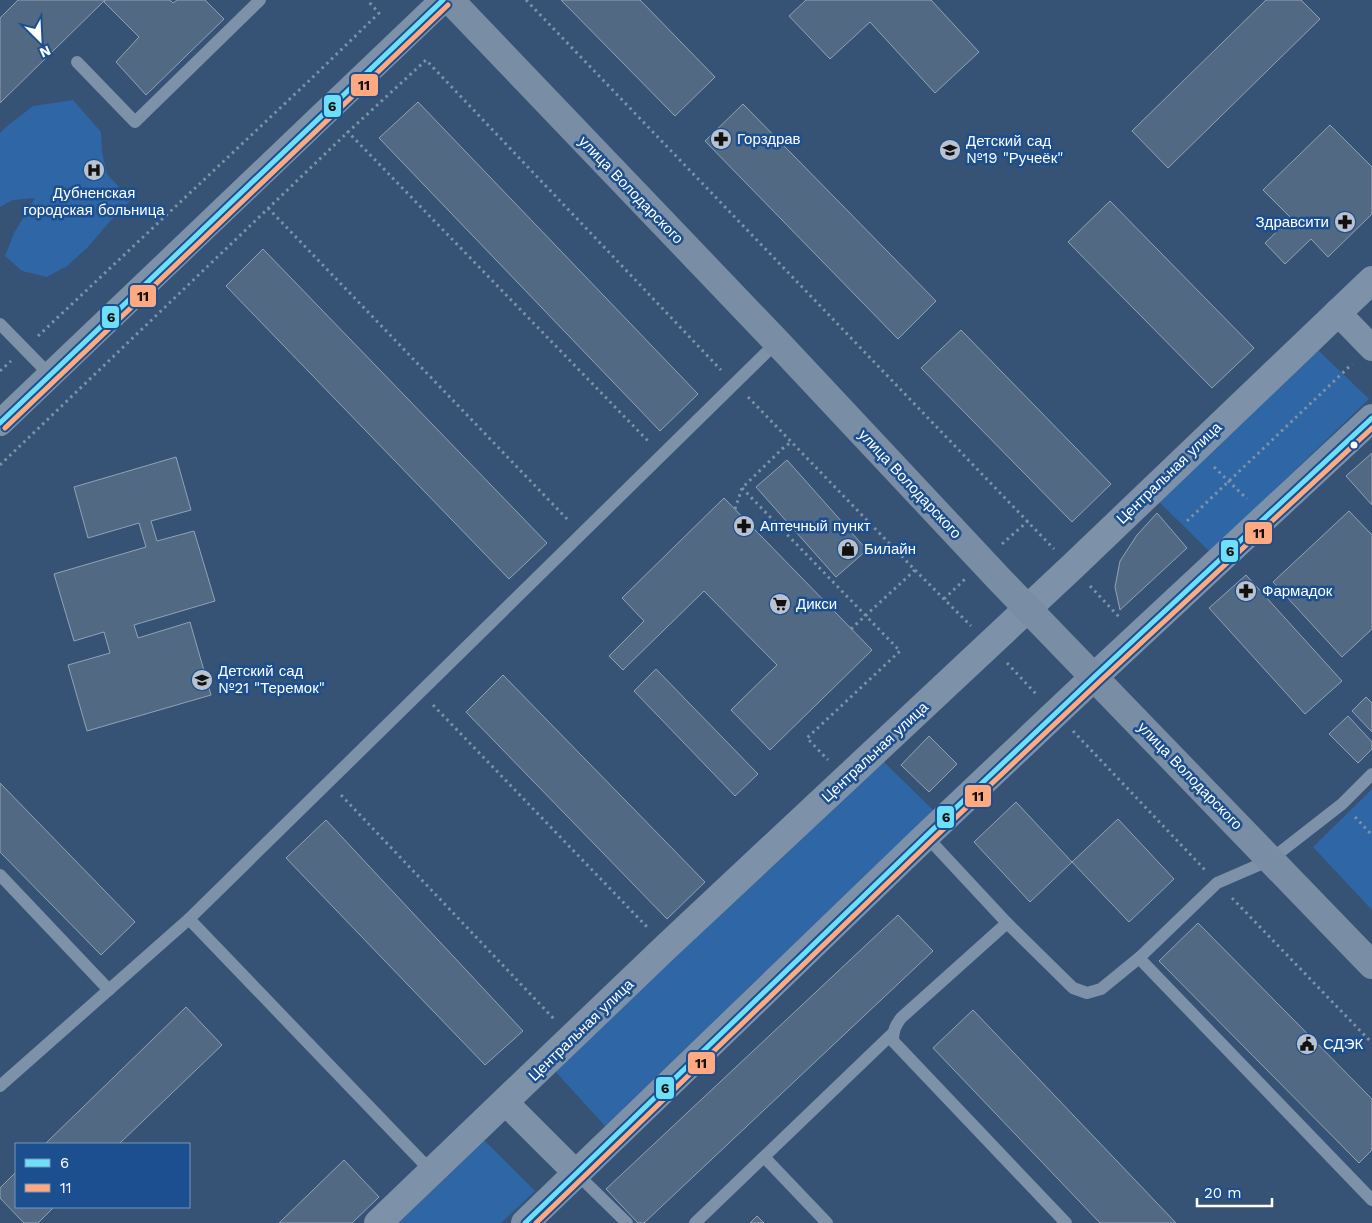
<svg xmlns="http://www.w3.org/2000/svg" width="1372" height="1223" viewBox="0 0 1372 1223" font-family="'Work Sans',sans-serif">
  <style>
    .green { fill: #2f66a5 }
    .building { fill: #526984; stroke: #92a2b6 }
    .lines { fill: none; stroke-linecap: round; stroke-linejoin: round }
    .path { stroke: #7d92a8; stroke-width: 3; stroke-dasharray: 2.5 4; stroke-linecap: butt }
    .service { stroke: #7d92a8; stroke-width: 12 }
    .minor { stroke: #7d92a8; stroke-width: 26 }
    .tertiary { stroke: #7d92a8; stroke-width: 28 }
    .secondary { stroke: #798da4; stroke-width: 28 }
    .bus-1-casing { stroke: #1b4f8f; stroke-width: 9 }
    .bus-2-casing { stroke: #1b4f8f; stroke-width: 9 }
    .bus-1 { stroke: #6ddff8; stroke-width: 5 }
    .bus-2 { stroke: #ffa980; stroke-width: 5 }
    .bus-dot { fill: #fff; stroke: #1b4f8f; stroke-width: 2 }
    .labels { text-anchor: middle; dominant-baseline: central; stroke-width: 5; stroke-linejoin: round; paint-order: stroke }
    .poi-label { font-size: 15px; fill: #fff; stroke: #1b4f8f; text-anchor: start }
    .street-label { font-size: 15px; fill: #fff; stroke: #1b4f8f }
    .line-badge { stroke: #1b4f8f; stroke-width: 2 }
    .pale-badge-label { font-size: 14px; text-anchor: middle; font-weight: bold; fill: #111 }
  </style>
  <rect width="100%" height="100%" fill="#365274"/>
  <g class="green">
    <path d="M73,100L101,132L102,152L107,174L131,200L112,219L88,247L67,266L47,277L22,271L5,256L14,233L35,198L13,200L0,207V133L6,127L33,106Z"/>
    <path d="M1318,350L1369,399L1210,552L1155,498Z"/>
    <path d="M882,760L933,810L605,1126L554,1070Z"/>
    <path d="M1372,789V910L1313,847Z"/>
    <path d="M484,1140L535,1191L501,1223H398Z"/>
  </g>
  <g class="building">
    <path d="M18,0H105L0,103V18Z"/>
    <path d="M105,0H170L173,3L177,0H205L224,19L146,95L116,62L139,37L104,2Z"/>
    <path d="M561,0H640L715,77L675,116Z"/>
    <path d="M806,0H931L979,52L935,93L870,22L830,59L789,16Z"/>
    <path d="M1266,0H1301L1320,19L1168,168L1132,131Z"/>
    <path d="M418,102L698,394L660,431L379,138Z"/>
    <path d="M743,104L936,301L898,339L705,141Z"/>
    <path d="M1330,125L1372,167V214L1328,257L1311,239L1285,264L1265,243L1291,218L1263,190Z"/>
    <path d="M1110,201L1254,348L1212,388L1068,242Z"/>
    <path d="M263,249L547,543L509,579L226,286Z"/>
    <path d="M961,330L1111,484L1072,522L921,368Z"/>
    <path d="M1372,453V505L1346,476Z"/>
    <path d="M176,457L191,510L151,521L157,541L194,531L215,601L134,625L138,638L190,622L211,695L87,731L68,665L110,653L104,632L74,641L54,574L146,547L139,523L88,538L74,487Z"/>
    <path d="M787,460L867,550L836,577L756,487Z"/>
    <path d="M724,498L872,650L770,750L731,710L777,665L704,591L623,670L609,656L644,621L622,598Z"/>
    <path d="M1349,511L1372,535V629L1342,657L1273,582Z"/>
    <path d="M1157,513L1187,548L1120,610L1115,587L1120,561L1137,535Z"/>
    <path d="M1246,575L1342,681L1305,714L1209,608Z"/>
    <path d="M656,669L758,774L735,796L634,691Z"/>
    <path d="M503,675L705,882L667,919L466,712Z"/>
    <path d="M1366,697L1372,703V732L1352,711Z"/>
    <path d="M1348,716L1372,742V749L1358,763L1329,734Z"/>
    <path d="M929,736L957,764L929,792L901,765Z"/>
    <path d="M0,783L135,922L101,955L0,852Z"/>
    <path d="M1016,802L1072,862L1030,902L974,842Z"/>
    <path d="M1118,819L1174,879L1129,922L1072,862Z"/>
    <path d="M326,820L523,1031L485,1065L286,858Z"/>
    <path d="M898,915L933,951L644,1223H638L606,1189Z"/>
    <path d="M1198,923L1372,1099V1150L1359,1163L1159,961Z"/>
    <path d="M186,1007L222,1045L119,1144H45Z"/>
    <path d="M973,1010L1176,1223H1100L933,1048Z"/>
    <path d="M344,1160L379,1197L352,1223H279Z"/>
    <path d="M16,1172V1207H54L38,1223H24L0,1198V1188Z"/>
    <path d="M757,1216L764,1223H750Z"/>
  </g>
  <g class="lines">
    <g class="path">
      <path d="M526,0L1054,549"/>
      <path d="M347,131L649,442"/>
      <path d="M268,208L569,521"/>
      <path d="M38,336L312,78L379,13L367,0"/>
      <path d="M0,371L11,361"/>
      <path d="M748,397L915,570L851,629"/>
      <path d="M0,465L348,132L426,60L721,370"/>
      <path d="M1214,467L1247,499"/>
      <path d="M742,488L900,651L807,738L828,760"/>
      <path d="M735,509L742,488L782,449L791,442"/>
      <path d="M1187,521L1352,364"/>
      <path d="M1002,544L1028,521"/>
      <path d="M915,570L971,626"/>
      <path d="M1090,586L1120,618"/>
      <path d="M944,599L965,579"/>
      <path d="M1007,663L1037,695"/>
      <path d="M433,705L649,929"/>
      <path d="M1073,731L1205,870"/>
      <path d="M341,795L554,1019"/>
      <path d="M1355,817L1372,835"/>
      <path d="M1232,898L1372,1043"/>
    </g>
    <g class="service">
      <path d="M77,62L135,122L260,0"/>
      <path d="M0,324L50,375"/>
      <path d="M1372,774L1342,804L1270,860L1217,883L1139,958L1372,1200"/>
      <path d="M926,836L1007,923L1073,988L1087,993L1101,989L1139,958"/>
      <path d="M0,875L109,990"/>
      <path d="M1007,923L901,1018C895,1026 893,1031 893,1041L1066,1223"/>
      <path d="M0,1086L189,919"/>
      <path d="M764,1157L827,1223"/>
      <path d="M432,1172L189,919L777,342"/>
      <path d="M576,1173L627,1223"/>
      <path d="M695,1223L893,1033"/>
    </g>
    <g class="minor">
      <path d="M1337,312L1372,348"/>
      <path d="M0,423L443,0"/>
      <path d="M505,1102L576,1173"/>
    </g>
    <g class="tertiary">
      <path d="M378,1223L666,947L1072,567L1372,280"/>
      <path d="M525,1223L926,836L1093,678L1372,418"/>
    </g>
    <path class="secondary" d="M450,0L777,342L1000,580L1372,965"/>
    <g class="bus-1-casing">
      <g id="bus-1">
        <path d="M0,423L443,0"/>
        <path d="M525,1223L926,836L1093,678L1372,418"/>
      </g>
    </g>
    <g class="bus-2-casing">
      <g id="bus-2">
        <path d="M5,428L448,5"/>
        <path d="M536,1223L931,841L1098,683L1372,428"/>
      </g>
    </g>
    <use href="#bus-1" class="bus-1"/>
    <use href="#bus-2" class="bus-2"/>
  </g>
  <defs>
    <g id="pharmacy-disc" transform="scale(1.125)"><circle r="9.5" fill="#b9c2ce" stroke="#1b4f8f"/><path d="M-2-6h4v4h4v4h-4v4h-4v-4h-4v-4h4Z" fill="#111"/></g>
    <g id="school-disc" transform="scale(1.125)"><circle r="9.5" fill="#b9c2ce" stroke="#1b4f8f"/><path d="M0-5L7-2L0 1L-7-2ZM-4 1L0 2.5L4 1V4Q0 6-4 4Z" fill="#111"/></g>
    <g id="hospital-disc" transform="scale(1.125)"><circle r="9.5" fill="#b9c2ce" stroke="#1b4f8f"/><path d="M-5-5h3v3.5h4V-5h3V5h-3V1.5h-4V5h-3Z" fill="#111"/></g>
    <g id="shop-disc" transform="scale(1.125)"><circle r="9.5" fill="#b9c2ce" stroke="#1b4f8f"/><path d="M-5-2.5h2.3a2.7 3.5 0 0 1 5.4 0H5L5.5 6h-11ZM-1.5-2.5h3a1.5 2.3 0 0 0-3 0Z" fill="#111"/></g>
    <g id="supermarket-disc" transform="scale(1.125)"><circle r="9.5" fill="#b9c2ce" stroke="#1b4f8f"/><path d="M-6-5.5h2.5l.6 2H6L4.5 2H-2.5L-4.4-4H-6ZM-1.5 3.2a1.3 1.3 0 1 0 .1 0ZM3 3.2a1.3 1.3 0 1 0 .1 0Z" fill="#111"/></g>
    <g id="civic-disc" transform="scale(1.125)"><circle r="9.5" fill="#b9c2ce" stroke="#1b4f8f"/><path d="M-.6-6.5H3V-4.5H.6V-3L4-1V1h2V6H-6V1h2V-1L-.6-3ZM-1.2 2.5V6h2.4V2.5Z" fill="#111"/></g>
  </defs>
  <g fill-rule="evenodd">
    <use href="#pharmacy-disc" x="721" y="139"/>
    <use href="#school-disc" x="950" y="150"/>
    <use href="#hospital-disc" x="94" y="170"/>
    <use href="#pharmacy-disc" x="1345" y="222"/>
    <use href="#pharmacy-disc" x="744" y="526"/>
    <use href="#shop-disc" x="848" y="549"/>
    <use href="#pharmacy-disc" x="1246" y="591"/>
    <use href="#supermarket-disc" x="780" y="604"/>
    <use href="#school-disc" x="202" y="680"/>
    <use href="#civic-disc" x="1307" y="1044"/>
  </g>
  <circle class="bus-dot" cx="1354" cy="445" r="4.5"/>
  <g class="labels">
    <g class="poi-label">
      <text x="737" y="139">Горздрав</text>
      <text x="966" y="141">Детский сад<tspan x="966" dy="17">№19 "Ручеёк"</tspan></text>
      <text x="94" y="193" text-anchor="middle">Дубненская<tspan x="94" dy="17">городская больница</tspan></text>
      <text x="1329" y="222" text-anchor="end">Здравсити</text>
      <text x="760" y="526">Аптечный пункт</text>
      <text x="864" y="549">Билайн</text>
      <text x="1262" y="591">Фармадок</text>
      <text x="796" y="604">Дикси</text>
      <text x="218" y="671">Детский сад<tspan x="218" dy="17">№21 "Теремок"</tspan></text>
      <text x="1323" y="1044">СДЭК</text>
    </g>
    <g class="street-label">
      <text transform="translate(631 190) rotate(46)">улица Володарского</text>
      <text transform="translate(1169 473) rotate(-44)">Центральная улица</text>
      <text transform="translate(910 484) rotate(47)">улица Володарского</text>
      <text transform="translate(875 752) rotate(-43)">Центральная улица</text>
      <text transform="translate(1190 776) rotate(46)">улица Володарского</text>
      <text transform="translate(581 1030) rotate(-44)">Центральная улица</text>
    </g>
  </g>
  <g class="line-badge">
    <rect x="350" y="73" width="29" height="24" rx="5" fill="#ffa980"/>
    <rect x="323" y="94" width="19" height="24" rx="5" fill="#6ddff8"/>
    <rect x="129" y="284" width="28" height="24" rx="5" fill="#ffa980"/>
    <rect x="101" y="305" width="19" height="24" rx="5" fill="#6ddff8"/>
    <rect x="1244" y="521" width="29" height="24" rx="5" fill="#ffa980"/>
    <rect x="1220" y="539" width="19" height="24" rx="5" fill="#6ddff8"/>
    <rect x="964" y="784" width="28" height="24" rx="5" fill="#ffa980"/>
    <rect x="936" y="805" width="19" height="24" rx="5" fill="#6ddff8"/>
    <rect x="687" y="1051" width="29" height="24" rx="5" fill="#ffa980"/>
    <rect x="655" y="1076" width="20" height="24" rx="5" fill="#6ddff8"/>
  </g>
  <g class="pale-badge-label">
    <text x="364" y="90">11</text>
    <text x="332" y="111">6</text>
    <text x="143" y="301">11</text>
    <text x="111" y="322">6</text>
    <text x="1259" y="538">11</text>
    <text x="1230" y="556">6</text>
    <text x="978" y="801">11</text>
    <text x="946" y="822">6</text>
    <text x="701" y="1068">11</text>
    <text x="665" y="1093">6</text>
  </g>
  <rect x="15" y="1143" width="175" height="65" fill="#1b4f8f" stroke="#7695bc"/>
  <rect x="25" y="1159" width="25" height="8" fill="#6ddff8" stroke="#7695bc"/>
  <text x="60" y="1168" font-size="15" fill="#ffffff">6</text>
  <rect x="25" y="1184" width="25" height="8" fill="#ffa980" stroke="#7695bc"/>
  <text x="60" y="1193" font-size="15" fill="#ffffff">11</text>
  <g transform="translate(40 40) rotate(156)" stroke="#1b4f8f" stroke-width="4" paint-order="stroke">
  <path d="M0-4L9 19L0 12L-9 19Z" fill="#ffffff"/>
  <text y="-8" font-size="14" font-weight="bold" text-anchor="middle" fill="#ffffff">N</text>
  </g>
  <path d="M1197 1198v8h75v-8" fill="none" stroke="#ffffff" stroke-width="2.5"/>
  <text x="1204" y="1198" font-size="15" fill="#ffffff" stroke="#1b4f8f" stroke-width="4" paint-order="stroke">20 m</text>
</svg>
